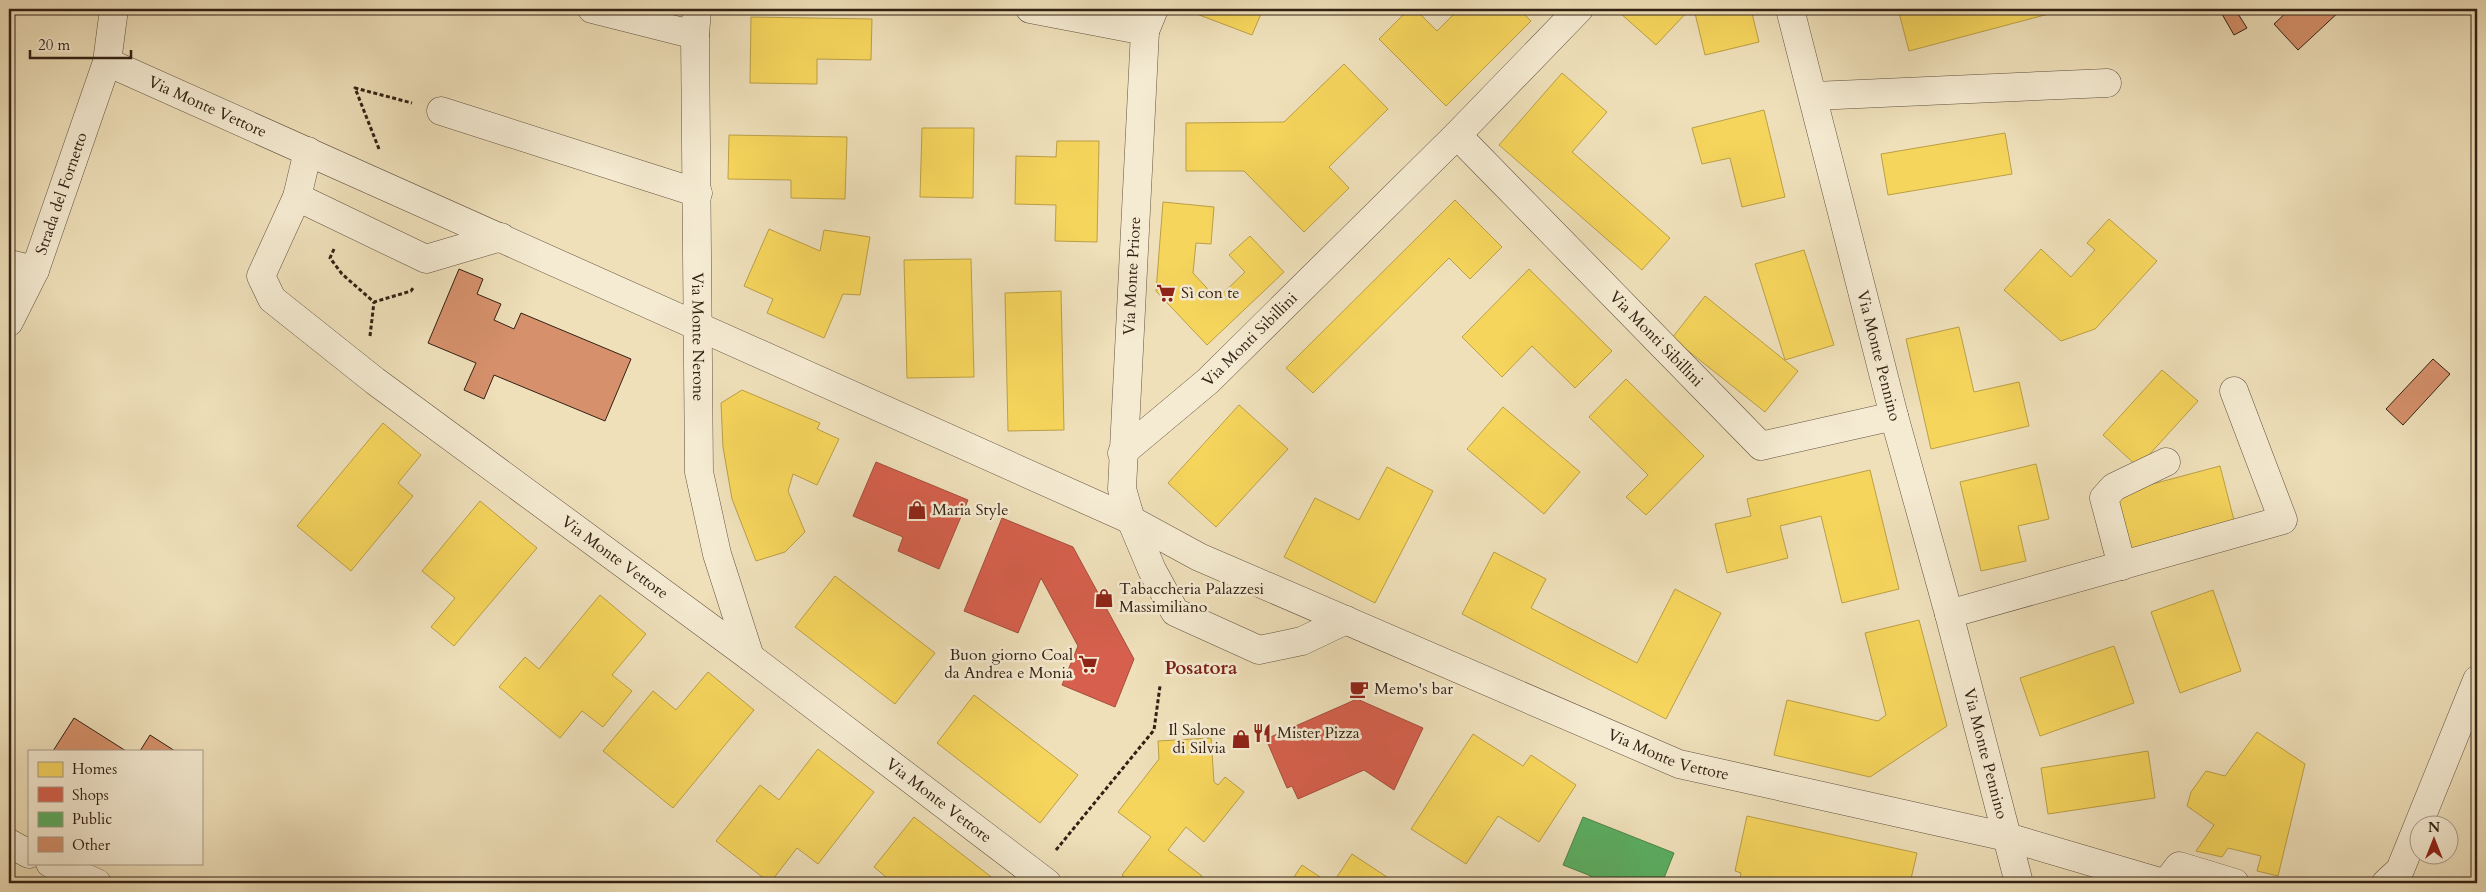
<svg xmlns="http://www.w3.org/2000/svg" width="2486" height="892" viewBox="0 0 2486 892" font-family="Cardo,serif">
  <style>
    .homes { fill: #f6d55c; stroke: #bb9f46 }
    .shops { fill: #d6604d; stroke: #a54d3c }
    .public { fill: #5aae61; stroke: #4e844a }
    .building { fill: #d6916c; stroke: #322114 }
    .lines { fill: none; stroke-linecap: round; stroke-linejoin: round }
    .minor-casing { stroke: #61513e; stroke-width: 29 }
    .path { stroke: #322114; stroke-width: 3; stroke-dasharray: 4 2.5; stroke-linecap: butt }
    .minor { stroke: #f5ebd2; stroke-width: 28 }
    .labels { text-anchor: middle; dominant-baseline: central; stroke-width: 5; stroke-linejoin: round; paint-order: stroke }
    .street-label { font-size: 16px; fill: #322114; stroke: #f5ebd2 }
    .poi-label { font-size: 16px; fill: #322114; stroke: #f5ebd2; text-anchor: start }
    .quarter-label { font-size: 19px; font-weight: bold; fill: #7a1f14; stroke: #f5ebd2 }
  </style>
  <rect width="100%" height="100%" fill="#efe0ba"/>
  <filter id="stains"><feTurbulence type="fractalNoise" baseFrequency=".004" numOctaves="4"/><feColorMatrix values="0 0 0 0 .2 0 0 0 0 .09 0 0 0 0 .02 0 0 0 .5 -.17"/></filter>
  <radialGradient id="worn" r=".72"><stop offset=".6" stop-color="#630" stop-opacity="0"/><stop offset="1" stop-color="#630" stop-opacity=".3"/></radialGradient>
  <g class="homes">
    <path d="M1196,9H1263L1252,35L1194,13Z"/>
    <path d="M1409,9H1415L1437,31L1459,9H1519L1531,21L1446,106L1379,39Z"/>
    <path d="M1623,9H1690L1656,45L1620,13Z"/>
    <path d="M1694,9H1751L1759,42L1705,55Z"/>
    <path d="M1898,9H2055L2056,12L1909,51Z"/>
    <path d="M751,17L872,19L871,60L817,59V84L750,83Z"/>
    <path d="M1344,64L1388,109L1329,167L1349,188L1304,232L1244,171H1186V123L1284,122Z"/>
    <path d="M1562,73L1607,112L1572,152L1670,238L1642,270L1499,145Z"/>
    <path d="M1764,110L1785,197L1742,207L1730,158L1702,164L1692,128Z"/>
    <path d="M922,128H974L973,198L920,197Z"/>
    <path d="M2005,133L2012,174L1888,195L1881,154Z"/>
    <path d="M729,135L847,137L845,199L791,198V180L728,179Z"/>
    <path d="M1057,141H1099L1097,242L1055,241L1056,205L1015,204L1016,156L1056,157Z"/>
    <path d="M1455,200L1502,247L1470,279L1449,258L1313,393L1286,368Z"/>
    <path d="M1163,202L1214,207L1211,244L1196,243L1193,273L1217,299L1245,272L1229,255L1250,236L1284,272L1207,345L1156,291Z"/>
    <path d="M2109,219L2157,261L2095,329L2061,341L2004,290L2041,249L2071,277L2095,250L2087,243Z"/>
    <path d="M769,229L820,251L824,230L870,237L860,295L843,294L824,338L767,313L773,299L744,286Z"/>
    <path d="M1804,250L1834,345L1785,360L1755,264Z"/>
    <path d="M971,259L974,377L907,378L904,260Z"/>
    <path d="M1529,269L1612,351L1575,388L1532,346L1502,377L1462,337Z"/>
    <path d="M1061,291L1064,430L1008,431L1005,293Z"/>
    <path d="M1705,296L1798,371L1765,412L1672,338Z"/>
    <path d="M1959,327L1974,392L2019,382L2029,426L1931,449L1906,339Z"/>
    <path d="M2162,370L2198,401L2138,467L2103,435Z"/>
    <path d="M1626,379L1704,456L1646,515L1626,497L1648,475L1589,417Z"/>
    <path d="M742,390L820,423L817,429L839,439L817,485L793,474L788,491L805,532L785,552L756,561L732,499L723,447L721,403Z"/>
    <path d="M1239,405L1288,449L1216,527L1168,483Z"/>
    <path d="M1503,407L1580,472L1544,514L1467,449Z"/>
    <path d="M383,423L421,455L398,483L413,496L351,571L297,526Z"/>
    <path d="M2036,464L2049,519L2018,526L2026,561L1981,571L1960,482Z"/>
    <path d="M2220,466L2235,524L2130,552L2115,494Z"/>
    <path d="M1387,467L1433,491L1375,603L1284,557L1315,498L1359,520Z"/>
    <path d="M1870,470L1899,589L1842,603L1821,516L1780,526L1788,558L1727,573L1715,524L1751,516L1747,499Z"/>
    <path d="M480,501L537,548L454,646L431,627L455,598L422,571Z"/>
    <path d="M1494,552L1546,579L1531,608L1637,663L1675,589L1721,613L1666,719L1462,614Z"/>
    <path d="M835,576L935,653L895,704L795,627Z"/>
    <path d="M2213,590L2241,671L2180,693L2151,612Z"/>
    <path d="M600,595L646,634L612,675L632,691L603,727L582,711L560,738L499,687L525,657L539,669Z"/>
    <path d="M1919,620L1947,726L1870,777L1774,755L1787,700L1878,721L1886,715L1865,633Z"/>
    <path d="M2114,646L2134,703L2040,736L2020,678Z"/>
    <path d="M708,672L754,710L673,808L603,751L653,691L676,710Z"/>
    <path d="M974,695L1078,775L1040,823L937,743Z"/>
    <path d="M2257,732L2305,764L2278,876L2257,871L2261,856L2228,848L2222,857L2196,851L2214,825L2187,806L2191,792L2206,771L2225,776Z"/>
    <path d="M1473,734L1523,766L1531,755L1576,785L1539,842L1498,816L1466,864L1411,829Z"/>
    <path d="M1211,738L1214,782L1218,785L1225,777L1244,792L1204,842L1186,827L1168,850L1202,876L1196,883H1132L1122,875L1151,837L1118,812L1159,759L1158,741Z"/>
    <path d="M818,749L874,792L818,864L797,848L770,883L716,841L760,785L779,800Z"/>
    <path d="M2148,751L2155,798L2048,814L2041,768Z"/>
    <path d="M1747,816L1917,853L1910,883H1739L1741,873L1735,871Z"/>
    <path d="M914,817L999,883H881L886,877L874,867Z"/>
    <path d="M1352,854L1396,883H1333Z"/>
    <path d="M1302,865L1329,883H1290Z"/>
  </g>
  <g class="shops">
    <path d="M876,462L968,500L939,569L898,551L903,537L853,516Z"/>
    <path d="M1002,518L1073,547L1134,659L1115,707L1062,685L1078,646L1041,578L1018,633L964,611Z"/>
    <path d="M1357,699L1423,728L1394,790L1364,770L1298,799L1292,786L1287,788L1266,739Z"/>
  </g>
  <path class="public" d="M1583,817L1674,853L1662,883H1588L1591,876L1563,865Z"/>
  <g class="building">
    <path d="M2219,9H2235L2247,28L2234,35Z"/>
    <path d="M2290,9H2342L2298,50L2274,24Z"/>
    <path d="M459,269L483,279L477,294L501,304L494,320L514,329L521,313L631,359L605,421L494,375L484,399L464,390L476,363L428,343Z"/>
    <path d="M2433,359L2450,374L2403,425L2386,409Z"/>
    <path d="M74,718L126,751H53Z"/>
    <path d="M150,735L175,751H140Z"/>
  </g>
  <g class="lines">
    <g class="minor-casing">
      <g id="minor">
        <path d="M592,9L695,35"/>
        <path id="s1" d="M697,9L695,35L699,472L717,554L750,657"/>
        <path d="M1030,9L1145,31L1122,489L1131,520L1152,570L1175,612L1259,650L1302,641L1346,620"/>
        <path id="s2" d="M1790,9L1894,416L1949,614L2019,883"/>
        <path d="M1145,31L1154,9"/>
        <path id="s3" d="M107,62L1131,520L1199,557L1679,764L2007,837L2163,883"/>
        <path d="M1814,96L2107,83"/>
        <path d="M441,111L698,193"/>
        <path id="s4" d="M1457,135L1761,446L1894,416"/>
        <path id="s5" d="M308,151L297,197L261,276L272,299L375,381L750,657L1047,883"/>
        <path d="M297,197L426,259L501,237"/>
        <path d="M9,264L35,270"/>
        <path id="s6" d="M9,322L35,270L107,62L114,9"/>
        <path id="s7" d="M1122,453L1208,381L1457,135L1579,9"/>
        <path d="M2122,566L2104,498L2114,487L2166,462"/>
        <path d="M1949,614L2283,520L2234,391"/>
        <path d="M9,843L29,854"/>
        <path d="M50,863L97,883"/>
        <path d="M2166,883L2179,866L2235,883"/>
        <path d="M2386,883L2400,870L2477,680"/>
      </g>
    </g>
    <g class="path">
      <path d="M379,149L355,88L412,103"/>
      <path d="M334,249L330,258L342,274L374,302L411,291L413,288"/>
      <path d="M370,336L374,302"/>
      <path d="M1056,850L1154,730L1160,686"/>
    </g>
    <use href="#minor" class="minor"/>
  </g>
  <defs>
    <g id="supermarket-bare" transform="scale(1.5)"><path d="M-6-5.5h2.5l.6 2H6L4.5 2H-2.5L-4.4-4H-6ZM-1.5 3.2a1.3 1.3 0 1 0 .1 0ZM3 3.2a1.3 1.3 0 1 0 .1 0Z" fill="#8f2418" stroke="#f5ebd2" stroke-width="2.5" paint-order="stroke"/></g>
    <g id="shop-bare" transform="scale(1.5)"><path d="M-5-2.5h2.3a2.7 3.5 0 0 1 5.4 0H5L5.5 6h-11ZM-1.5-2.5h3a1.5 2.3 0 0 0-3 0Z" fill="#8f2418" stroke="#f5ebd2" stroke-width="2.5" paint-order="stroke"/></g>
    <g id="cafe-bare" transform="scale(1.5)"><path d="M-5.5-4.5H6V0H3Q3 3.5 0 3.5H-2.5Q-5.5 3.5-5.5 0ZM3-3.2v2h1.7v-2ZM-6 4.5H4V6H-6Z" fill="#8f2418" stroke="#f5ebd2" stroke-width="2.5" paint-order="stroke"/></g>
    <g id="restaurant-bare" transform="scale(1.5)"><path d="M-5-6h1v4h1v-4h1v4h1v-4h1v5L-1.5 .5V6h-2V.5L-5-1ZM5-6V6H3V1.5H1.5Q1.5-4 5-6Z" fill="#8f2418" stroke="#f5ebd2" stroke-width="2.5" paint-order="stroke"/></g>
  </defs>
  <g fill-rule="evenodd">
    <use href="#supermarket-bare" x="1166" y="293"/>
    <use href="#shop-bare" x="917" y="510"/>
    <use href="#shop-bare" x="1104" y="598"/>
    <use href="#supermarket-bare" x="1088" y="664"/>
    <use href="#cafe-bare" x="1359" y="689"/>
    <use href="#restaurant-bare" x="1262" y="733"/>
    <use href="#shop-bare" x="1241" y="739"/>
  </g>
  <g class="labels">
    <g class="street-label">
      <text stroke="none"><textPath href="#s3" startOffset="110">Via Monte Vettore</textPath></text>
      <text stroke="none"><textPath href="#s6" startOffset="139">Strada del Fornetto</textPath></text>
      <text transform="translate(1132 276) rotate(-87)">Via Monte Priore</text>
      <text stroke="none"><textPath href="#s1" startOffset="328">Via Monte Nerone</textPath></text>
      <text stroke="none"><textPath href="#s7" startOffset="171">Via Monti Sibillini</textPath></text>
      <text stroke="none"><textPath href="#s4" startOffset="285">Via Monti Sibillini</textPath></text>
      <text stroke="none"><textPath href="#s2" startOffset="358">Via Monte Pennino</textPath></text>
      <text stroke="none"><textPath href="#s5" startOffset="589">Via Monte Vettore</textPath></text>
      <text stroke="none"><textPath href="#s3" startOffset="1709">Via Monte Vettore</textPath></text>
      <text stroke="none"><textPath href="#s2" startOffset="770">Via Monte Pennino</textPath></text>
      <text stroke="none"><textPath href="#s5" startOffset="994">Via Monte Vettore</textPath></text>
    </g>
    <g class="poi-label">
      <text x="1181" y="293">Sì con te</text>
      <text x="932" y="510">Maria Style</text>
      <text x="1119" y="589">Tabaccheria Palazzesi<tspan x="1119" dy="18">Massimiliano</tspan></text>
      <text x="1073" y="655" text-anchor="end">Buon giorno Coal<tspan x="1073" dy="18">da Andrea e Monia</tspan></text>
      <text x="1374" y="689">Memo's bar</text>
      <text x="1226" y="730" text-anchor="end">Il Salone<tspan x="1226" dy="18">di Silvia</tspan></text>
      <text x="1277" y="733">Mister Pizza</text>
    </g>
    <g class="quarter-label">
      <text x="1201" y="668">Posatora</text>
    </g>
  </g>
  <rect width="2486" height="892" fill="none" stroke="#efe0ba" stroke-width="30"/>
  <rect x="10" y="10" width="2466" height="872" fill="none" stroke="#322114" stroke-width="2.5"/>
  <rect x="15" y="15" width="2456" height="862" fill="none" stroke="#322114"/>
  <rect x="28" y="750" width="175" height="115" fill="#f5ebd2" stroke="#a79a86"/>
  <rect x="38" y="762" width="25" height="15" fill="#f6d55c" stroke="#a79a86"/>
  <text x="72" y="774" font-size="15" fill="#322114">Homes</text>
  <rect x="38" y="787" width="25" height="15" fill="#d6604d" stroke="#a79a86"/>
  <text x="72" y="800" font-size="15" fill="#322114">Shops</text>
  <rect x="38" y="812" width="25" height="15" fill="#5aae61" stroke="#a79a86"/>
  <text x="72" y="824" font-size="15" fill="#322114">Public</text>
  <rect x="38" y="837" width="25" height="15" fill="#d6916c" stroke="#a79a86"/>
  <text x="72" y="850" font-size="15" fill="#322114">Other</text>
  <g transform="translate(2434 840)"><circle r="24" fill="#f5ebd2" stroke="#a79a86"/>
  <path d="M0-4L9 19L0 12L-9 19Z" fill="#8f2418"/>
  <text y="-8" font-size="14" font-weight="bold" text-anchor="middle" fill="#322114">N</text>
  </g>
  <path d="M30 50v8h101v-8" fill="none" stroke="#322114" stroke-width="2.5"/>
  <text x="38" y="50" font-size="15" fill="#322114" stroke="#f5ebd2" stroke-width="4" paint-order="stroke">20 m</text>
  <rect width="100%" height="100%" filter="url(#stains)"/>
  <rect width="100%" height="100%" fill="url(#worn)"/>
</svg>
